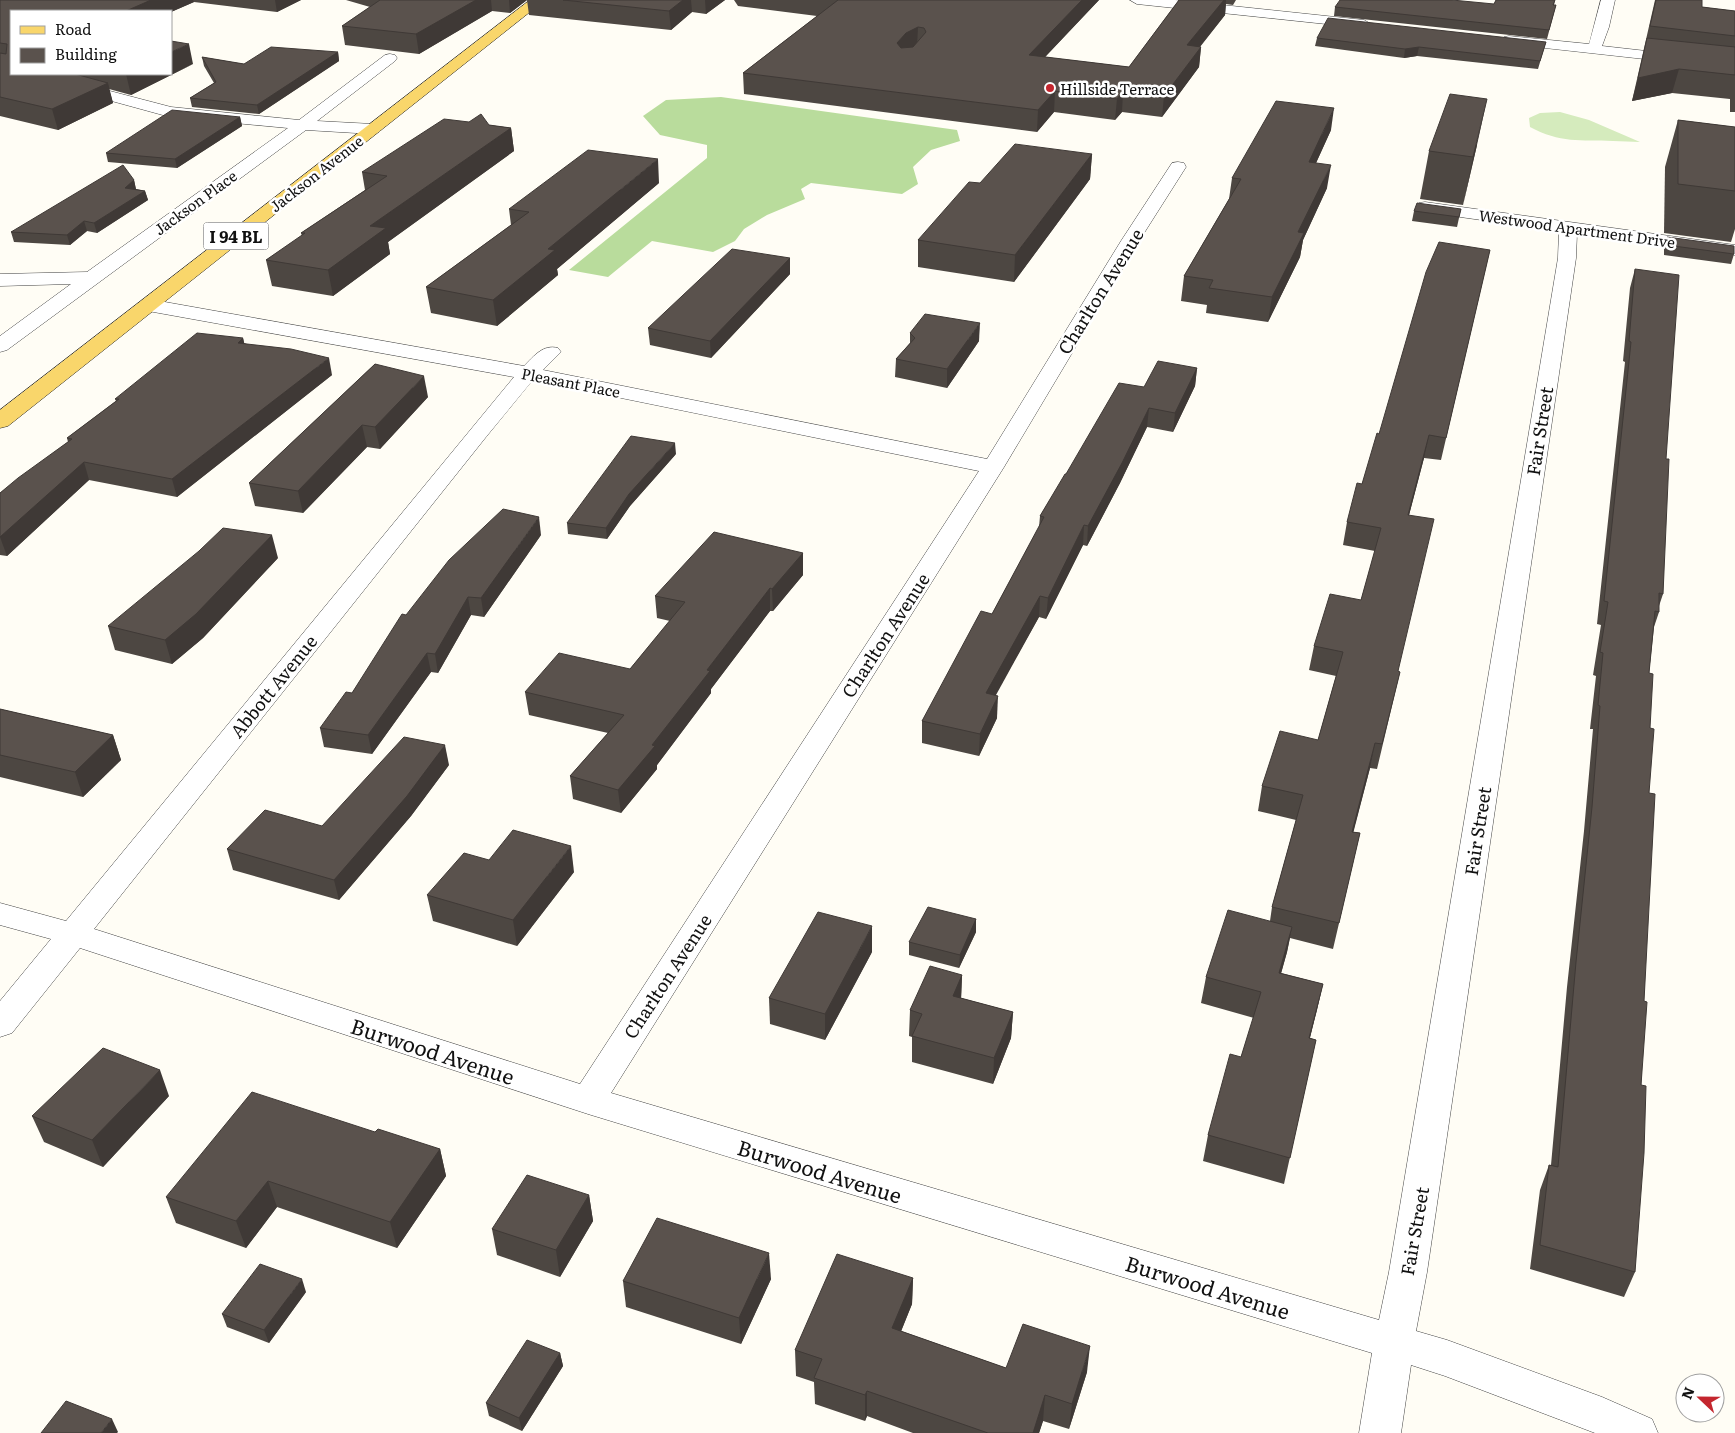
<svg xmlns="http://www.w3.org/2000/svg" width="1735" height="1433" viewBox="0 0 1735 1433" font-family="Literata,serif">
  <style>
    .green { fill: #d5ebbd }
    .forest { fill: #b9dc9c }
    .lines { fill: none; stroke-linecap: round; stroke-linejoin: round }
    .street-casing { stroke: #444; stroke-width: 1 }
    .primary-casing { stroke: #222; stroke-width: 1 }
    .street { fill: #fff; fill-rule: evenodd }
    .primary { fill: #f9d66b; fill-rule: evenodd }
    .wall { fill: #4d4742 }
    .shaded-wall { fill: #3f3936 }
    .building { fill: #5a524d; stroke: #3f3936; fill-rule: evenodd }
    .poi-dot { fill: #c4262e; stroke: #fff; stroke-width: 2 }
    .labels { text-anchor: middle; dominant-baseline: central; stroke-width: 5; stroke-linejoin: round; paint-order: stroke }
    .far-poi-label { font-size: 15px; fill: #111; stroke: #fff; text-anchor: start }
    .far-street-label { font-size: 15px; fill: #111; stroke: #fff }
    .shield { fill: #fff; stroke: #585858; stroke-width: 1 }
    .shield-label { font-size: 16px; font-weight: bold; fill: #111 }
    .street-label { font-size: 18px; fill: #111; stroke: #fff }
    .near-street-label { font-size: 21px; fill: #111; stroke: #fff }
  </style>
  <rect width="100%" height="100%" fill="#fffdf5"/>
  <path class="green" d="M1560,112L1589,120L1640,142C1631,142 1622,141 1613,141C1580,140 1560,143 1530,127L1529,118L1540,113Z"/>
  <path class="forest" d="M721,97L957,130L960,141L931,150L913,167L918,184L902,194L811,183L801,189L805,199L767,215L744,229L735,241L713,252L652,241L608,277L569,270L707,158V145L660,135L643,116L666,100Z"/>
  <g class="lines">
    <g class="street-casing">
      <g id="street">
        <path d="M1130,0H1175L1364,20L1371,24L1364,28L1137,4Z"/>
        <path d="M1601,0H1615L1609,27L1602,46L1735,61V69L1509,44L1504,43L1502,40L1504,37L1509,36L1589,44Z"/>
        <path d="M390,54L395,55L397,58L395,61L317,121L373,124L379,126L381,129L379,132L373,134L306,130L7,350L0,352V336L71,284L0,286V274L87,272L288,128L170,117L24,77L22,74H45L171,107L299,120L385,55Z"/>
        <path d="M1178,162L1184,163L1186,167L1139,241L1004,467L611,1093L1379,1320L1389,1272L1558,258L1559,231L1425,212L1419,211L1416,207L1419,203L1425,202L1735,245V255L1577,233L1576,258L1427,1272L1416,1331L1447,1340L1602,1397L1652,1419L1658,1433H1595L1445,1376L1411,1365L1401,1433H1359L1372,1353L588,1114L80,948L12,1033L0,1037V1001L51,939L0,925V903L66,921L514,377L148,311L141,309L138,305L141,301L148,299L524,366C534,356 543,344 558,348L561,352L543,370L987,459L1121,241L1172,163ZM533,380L979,471L580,1084L94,929L486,437Z"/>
      </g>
    </g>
    <g class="primary-casing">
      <path id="primary" d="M530,0H545L8,426L0,428V410Z"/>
    </g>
    <use href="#street" class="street"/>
    <use href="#primary" class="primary"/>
  </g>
  <g class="wall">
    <path d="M0,0H301L277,12L194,2L171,12V11H11V74H171L193,64L131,95L109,89L113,103L58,130L0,116Z"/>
    <path d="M346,0H725L706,14L692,12L671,30L529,15L527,0L510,13L492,11L419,54L345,45L342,26L370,7Z"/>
    <path d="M734,0H1099L1045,57L1129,67L1179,0H1236L1233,5L1226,4L1225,15L1200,47H1201L1199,67L1162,117L1122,112L1115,120L1054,112L1037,132L744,94L743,73L817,16L738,6Z"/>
    <path d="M1496,0H1555L1554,5H1556L1547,39L1334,16L1335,7L1494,4Z"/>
    <path d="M1655,0H1702V7L1735,11V112H1730V99L1672,93L1632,101Z"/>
    <path d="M1317,38L1546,42L1538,69L1417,56L1404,58L1315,46Z"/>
    <path d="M338,52L339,61L259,114L192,107L190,98L214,83L204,66L202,57L244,64Z"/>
    <path d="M240,117L242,126L177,168L108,162L106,153Z"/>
    <path d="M1678,120L1735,127V229L1731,242L1664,233L1665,167Z"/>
    <path d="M489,125L511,128L514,151L388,242L390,254L333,296L272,286L266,260L302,236L301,233L365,190L362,172Z"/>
    <path d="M1331,130L1316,163L1327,188L1303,240L1300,257L1268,322L1206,313L1207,305L1181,301L1184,276L1229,199L1232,178Z"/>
    <path d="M1477,145L1463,205L1420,199L1429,151Z"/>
    <path d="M1092,154L1090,179L1014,282L918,267V240Z"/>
    <path d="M134,180L136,189L145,191L148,200L97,233L87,231L70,245L14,242L11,232Z"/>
    <path d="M659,183L557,269L558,275L497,326L431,313L426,287L511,225L509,209Z"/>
    <path d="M1461,209L1457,227L1412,221L1414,211Z"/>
    <path d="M1667,237L1734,254L1731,264L1664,255V247Z"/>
    <path d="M1490,250L1441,460L1424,458L1409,515L1398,671L1400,672L1377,769L1370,768L1353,832L1360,833L1333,949L1290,938L1287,952L1281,973L1323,984L1310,1038L1316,1040L1284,1184L1203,1161L1208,1135L1241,1057L1254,1018L1201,1003L1206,977L1270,921L1272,907L1296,820L1258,811L1262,786L1318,740L1336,676L1309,670L1314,646L1361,600L1375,551L1343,545L1347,522L1362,484L1379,434Z"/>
    <path d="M790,258V274L711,358L650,345L648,328Z"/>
    <path d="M1635,269L1666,459L1663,594L1659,606V612L1654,627L1649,673L1650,728L1649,793L1644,1001L1635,1272L1624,1297L1530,1269L1540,1190L1549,1165H1551L1567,987L1584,831L1593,729H1590L1596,676L1593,675L1601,625L1597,624L1625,362L1623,361L1630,288Z"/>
    <path d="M910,333L979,341L947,388L895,377L896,359L910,343Z"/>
    <path d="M243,338L244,343L332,375L177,497L89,480L7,556L0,555V493L68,442L67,438L116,401L115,399Z"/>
    <path d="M375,364L428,397L380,449L367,447L303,513L255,506L249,483Z"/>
    <path d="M1197,368L1195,386L1173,432L1147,427L1120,483L1087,546L1083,545L1046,619L1039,617L995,695L997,718L979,756L922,743V721L992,614L1039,527L1040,516L1066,474L1144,387Z"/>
    <path d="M676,454L630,506L607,539L568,534L567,523Z"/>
    <path d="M541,535L484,617L471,615L438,673L431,672L372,754L324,747L320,728L352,693L406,615Z"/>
    <path d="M803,553V575L773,611H770L711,689V693L657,765V769L621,813L573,799L570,776L608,733L529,715L525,692L630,669L670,621L657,618L655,596Z"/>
    <path d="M278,558L203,638L172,664L115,650L108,626Z"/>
    <path d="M0,709L113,735L121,760L83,797L0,777Z"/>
    <path d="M449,765L411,816L339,900L233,870L227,849L322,826Z"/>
    <path d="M574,872L517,946L433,921L427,895Z"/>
    <path d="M976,919V932L959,968L909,955V942Z"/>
    <path d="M872,952L825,1040L770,1024L769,998Z"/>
    <path d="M962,975L961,998L1013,1012L1011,1038L993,1084L912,1062V1037L909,1036L910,1010Z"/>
    <path d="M169,1096L103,1167L44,1142L32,1116Z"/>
    <path d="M375,1132L440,1149L446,1176L397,1248L277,1207L246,1248L176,1223L166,1197Z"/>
    <path d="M589,1195L593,1221L560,1277L497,1255L492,1229Z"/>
    <path d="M913,1278L912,1304L901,1331L1006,1368L1087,1372L1069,1429L1043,1421L1039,1433H913L867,1416L865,1421L815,1404L814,1382L796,1376L795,1350Z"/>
    <path d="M771,1279L741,1344L626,1307L623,1281Z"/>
    <path d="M306,1292L269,1343L227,1327L222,1314Z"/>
    <path d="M560,1353L563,1366L522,1431L489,1416L486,1403Z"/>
  </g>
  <g class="shaded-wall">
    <path d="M151,0H193L194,2L171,12V11H126Z"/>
    <path d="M275,0H301L277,12Z"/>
    <path d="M476,0H491L492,11L419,54L416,34Z"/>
    <path d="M509,0H527L510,13Z"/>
    <path d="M683,0H691L692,12L671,30L669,11Z"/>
    <path d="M705,0H725L706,14Z"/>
    <path d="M1082,0H1099L1028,75L1029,55Z"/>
    <path d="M1224,0H1226L1225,15L1185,65L1187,45Z"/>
    <path d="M918,27L917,46L897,63V43L906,33Z"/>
    <path d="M189,44L193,64L131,95L126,74H171V52Z"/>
    <path d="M1201,47L1199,67L1162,117L1164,96Z"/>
    <path d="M1419,47L1417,56L1404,58L1405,49Z"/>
    <path d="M338,52L339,61L259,114L257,105Z"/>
    <path d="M1679,69L1672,93L1632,101L1638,78Z"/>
    <path d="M108,83L113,103L58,130L52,109Z"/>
    <path d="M1055,91L1054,112L1037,132L1038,110Z"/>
    <path d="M1123,91L1122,112L1115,120L1117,99Z"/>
    <path d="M1487,99L1477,145L1463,205L1473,157Z"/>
    <path d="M1334,108L1331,130L1306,185L1309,162Z"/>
    <path d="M240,117L242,126L177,168L175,159Z"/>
    <path d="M511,128L514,151L388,242L390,254L333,296L328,270L370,226Z"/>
    <path d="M1092,154L1090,179L1014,282L1015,255Z"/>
    <path d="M658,159L659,183L557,269L558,275L497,326L493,300L548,249Z"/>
    <path d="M1331,165L1327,188L1303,240L1300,257L1268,322L1272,297L1298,232Z"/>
    <path d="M134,180L136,190L125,188Z"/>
    <path d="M145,191L148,200L97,233L94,223Z"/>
    <path d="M84,221L87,231L70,245L67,235Z"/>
    <path d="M790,258V274L711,358L710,341Z"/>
    <path d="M980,323L979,341L947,388V369Z"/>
    <path d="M243,338L247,355L238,343Z"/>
    <path d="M329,358L332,375L177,497L172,479Z"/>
    <path d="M1197,368L1195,386L1173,432L1175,413Z"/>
    <path d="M424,376L428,397L380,449L375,427Z"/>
    <path d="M1149,408L1147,427L1120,483L1087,546L1088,526Z"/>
    <path d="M362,425L367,447L303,513L298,491Z"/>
    <path d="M1429,435L1424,458L1403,538L1408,515Z"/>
    <path d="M675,443L676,454L630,506L607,539L606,528L629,494Z"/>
    <path d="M84,462L89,480L7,556L0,537Z"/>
    <path d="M539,517L541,535L484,617L481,598Z"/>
    <path d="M1084,525L1083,545L1046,619L1048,598Z"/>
    <path d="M272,535L278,558L203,638L172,664L165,640Z"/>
    <path d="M803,553V575L773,611L772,589Z"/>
    <path d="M770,588V611L711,689V693L657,765V769L621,813L618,790L652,745L707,670Z"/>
    <path d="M1040,596L1039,617L985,715L986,693Z"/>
    <path d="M468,597L471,615L438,673L435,654Z"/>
    <path d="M427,653L431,672L372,754L368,735Z"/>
    <path d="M998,696L997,718L979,756L980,734Z"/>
    <path d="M113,735L121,760L83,797L75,772Z"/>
    <path d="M1375,743L1370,768L1347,857L1352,832Z"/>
    <path d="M445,745L449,765L411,816L339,900L334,880Z"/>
    <path d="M571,846L574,872L517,946L513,920Z"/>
    <path d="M976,919V932L959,968L960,955Z"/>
    <path d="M872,926V952L825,1040V1014Z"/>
    <path d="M1292,927L1287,952L1274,999L1279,973Z"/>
    <path d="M962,975L961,1001L953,996Z"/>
    <path d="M1323,984L1317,1010L1303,1064L1309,1038Z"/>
    <path d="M1013,1012L1011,1038L993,1084L994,1058Z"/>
    <path d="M160,1070L169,1096L103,1167L92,1140Z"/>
    <path d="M440,1149L446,1176L397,1248L390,1222Z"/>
    <path d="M268,1181L277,1207L246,1248L236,1221Z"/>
    <path d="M589,1195L593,1221L560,1277L556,1250Z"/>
    <path d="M769,1253L771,1279L741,1344L739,1318Z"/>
    <path d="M913,1278L912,1304L892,1354V1328Z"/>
    <path d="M302,1279L306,1292L269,1343L264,1330Z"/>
    <path d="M1090,1346L1087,1372L1069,1429L1072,1404Z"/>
    <path d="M560,1353L563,1366L522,1431L519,1418Z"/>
    <path d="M867,1391V1416L865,1421V1395Z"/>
    <path d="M1045,1395L1043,1421L1039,1433H1033Z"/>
    <path d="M112,1419L118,1432L117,1433H101Z"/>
  </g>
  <g class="building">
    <path d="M0,0H151L126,11H11V74H75L108,83L52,109L0,97V53L6,54L7,44L0,43Z"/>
    <path d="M380,0H476L416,34L342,26Z"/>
    <path d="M563,0H683L669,11Z"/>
    <path d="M838,0H1082L1029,55L1129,67L1179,0H1224L1187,45L1201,47L1164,96L1123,91L1117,99L1055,91L1038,110L743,73ZM918,27L924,28L926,32L913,47L901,48L897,43L906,33Z"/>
    <path d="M1340,0H1452L1494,4L1496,0H1555L1553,5H1556L1549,30L1335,7Z"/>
    <path d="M1656,0H1702V7L1735,11V36L1650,26Z"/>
    <path d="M1328,18L1546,42L1540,61L1419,47L1405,49L1317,38Z"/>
    <path d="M1647,38L1735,47V75L1679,69L1638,78Z"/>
    <path d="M171,41L189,44L171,52Z"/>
    <path d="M271,47L338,52L257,105L190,98L216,82L202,57L244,64Z"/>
    <path d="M1450,94L1487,99L1473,157L1429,151Z"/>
    <path d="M1276,101L1334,108L1309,162L1331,165L1298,232L1304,233L1272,297L1209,288L1213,280L1184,276L1241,179L1232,178Z"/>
    <path d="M172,110L240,117L175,159L106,153Z"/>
    <path d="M481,114L489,125L511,128L370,226L386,228L328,270L266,260L305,233H301L387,176L362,172L444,119L469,122Z"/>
    <path d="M1678,120L1735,127V191L1678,184Z"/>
    <path d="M1015,144L1092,154L1015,255L918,240L969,182L980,183Z"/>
    <path d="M588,150L658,159L548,249L555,250L493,300L426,287L529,212L509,209Z"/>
    <path d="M123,165L134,180L125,188L145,191L94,223L84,221L67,235L11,232Z"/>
    <path d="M1417,203L1461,209L1459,217L1414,211Z"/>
    <path d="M1667,237L1734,246V254L1666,245Z"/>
    <path d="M1439,242L1490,250L1446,438L1429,435L1408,515L1434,519L1398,671L1400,672L1382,744L1375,743L1352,832L1360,833L1339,923L1272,907L1303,795L1262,786L1280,731L1318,740L1343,652L1314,646L1330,594L1361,600L1381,528L1347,522L1357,483L1362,484L1377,433L1379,434L1426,272Z"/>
    <path d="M732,249L790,258L710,341L648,328Z"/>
    <path d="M1635,269L1679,275L1666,459H1669L1663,594L1659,593V612L1655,611L1649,673L1653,674L1650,728L1654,729L1649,793L1655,794L1644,1001L1647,1002L1641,1085L1646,1086L1644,1153L1635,1272L1540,1245L1549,1165L1558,1167L1576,962L1592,807L1600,706L1598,705L1603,653L1600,652L1608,602L1604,601L1631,342L1629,341Z"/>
    <path d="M925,314L980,323L947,369L896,359L915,338L910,333Z"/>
    <path d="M197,333L243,338L238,343L291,349L329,358L172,479L84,462L0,537V493L18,478L72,439L67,438L119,399H115Z"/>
    <path d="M1158,361L1197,368L1175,413L1149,408L1122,463L1088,526L1084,525L1048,598L1040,596L986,693L998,696L980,734L922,721L981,611L992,614L1044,517L1040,516L1065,474H1066L1119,383L1144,387Z"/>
    <path d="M375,364L424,376L375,427L362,425L298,491L249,483Z"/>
    <path d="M631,436L675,443L629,494L606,528L567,523Z"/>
    <path d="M503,509L539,517L481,598L468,597L435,654L427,653L368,735L320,728L346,692L352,693L402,614L406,615L449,560Z"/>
    <path d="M223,528L272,535L196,614L165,640L108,626L199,551Z"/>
    <path d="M714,532L803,553L772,589L770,588L707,670L710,671L652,745L655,746L618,790L570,776L624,715L525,692L559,653L630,669L685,602L655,596Z"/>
    <path d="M0,709L113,735L75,772L0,755Z"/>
    <path d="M404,737L445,745L407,796L334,880L227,849L265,810L322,826Z"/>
    <path d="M513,830L571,846L513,920L427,895L464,853L489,860Z"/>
    <path d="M928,907L976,919L960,955L909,942Z"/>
    <path d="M1228,910L1292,927L1279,973L1323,984L1309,1038L1316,1040L1290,1158L1208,1135L1230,1054L1241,1057L1261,992L1206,977Z"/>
    <path d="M818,912L872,926L825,1014L769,998Z"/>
    <path d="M930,966L962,975L953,996L1013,1012L994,1058L912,1036L922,1014L910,1010Z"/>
    <path d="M103,1048L160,1070L92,1140L32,1116Z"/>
    <path d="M252,1092L375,1132L378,1129L440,1149L390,1222L268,1181L236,1221L166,1197Z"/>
    <path d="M527,1175L589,1195L556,1250L492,1229Z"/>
    <path d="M657,1218L769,1253L739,1318L623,1281Z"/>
    <path d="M837,1254L913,1278L892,1328L1006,1368L1023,1324L1090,1346L1072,1404L1045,1395L1033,1433H988L867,1391L865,1395L814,1378L822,1359L795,1350Z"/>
    <path d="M260,1264L302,1279L264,1330L222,1314Z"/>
    <path d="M527,1340L560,1353L519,1418L486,1403Z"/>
    <path d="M66,1401L112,1419L101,1433H41Z"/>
  </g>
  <circle class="poi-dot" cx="1050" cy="88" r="5"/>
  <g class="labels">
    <g class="far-poi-label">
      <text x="1060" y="88">Hillside Terrace</text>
    </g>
    <g class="far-street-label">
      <text transform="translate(316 173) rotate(-38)">Jackson Avenue</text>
      <text transform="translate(195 202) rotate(-36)">Jackson Place</text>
      <text transform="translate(1577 228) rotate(8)">Westwood Apartment Drive</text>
      <text transform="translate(571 382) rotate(11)">Pleasant Place</text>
    </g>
    <rect class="shield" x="203.5" y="222.5" width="65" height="27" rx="4"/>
    <g class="shield-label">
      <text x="236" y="236">I 94 BL</text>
    </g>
    <g class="street-label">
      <text transform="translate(1100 291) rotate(-58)">Charlton Avenue</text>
      <text transform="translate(1539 431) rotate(-81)">Fair Street</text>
      <text transform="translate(885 635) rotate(-57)">Charlton Avenue</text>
      <text transform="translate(273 686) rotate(-51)">Abbott Avenue</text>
      <text transform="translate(1477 831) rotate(-81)">Fair Street</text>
      <text transform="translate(667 976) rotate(-57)">Charlton Avenue</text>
      <text transform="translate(1414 1231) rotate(-80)">Fair Street</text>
    </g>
    <g class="near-street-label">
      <text transform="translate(433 1050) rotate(18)">Burwood Avenue</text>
      <text transform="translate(820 1170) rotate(17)">Burwood Avenue</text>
      <text transform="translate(1208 1286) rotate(17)">Burwood Avenue</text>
    </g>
  </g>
  <rect x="10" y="10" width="162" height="65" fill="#ffffff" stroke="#a0a0a0"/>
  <rect x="20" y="26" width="25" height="8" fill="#f9d66b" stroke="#a0a0a0"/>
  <text x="55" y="35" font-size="15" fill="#111111">Road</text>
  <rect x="20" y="48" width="25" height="15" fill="#5a524d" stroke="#a0a0a0"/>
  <text x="55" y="60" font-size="15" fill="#111111">Building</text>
  <g transform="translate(1700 1398) rotate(292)"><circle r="24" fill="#ffffff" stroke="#a0a0a0"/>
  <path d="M0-4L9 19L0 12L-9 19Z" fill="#c4262e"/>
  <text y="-8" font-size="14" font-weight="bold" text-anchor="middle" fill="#111111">N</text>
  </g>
</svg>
